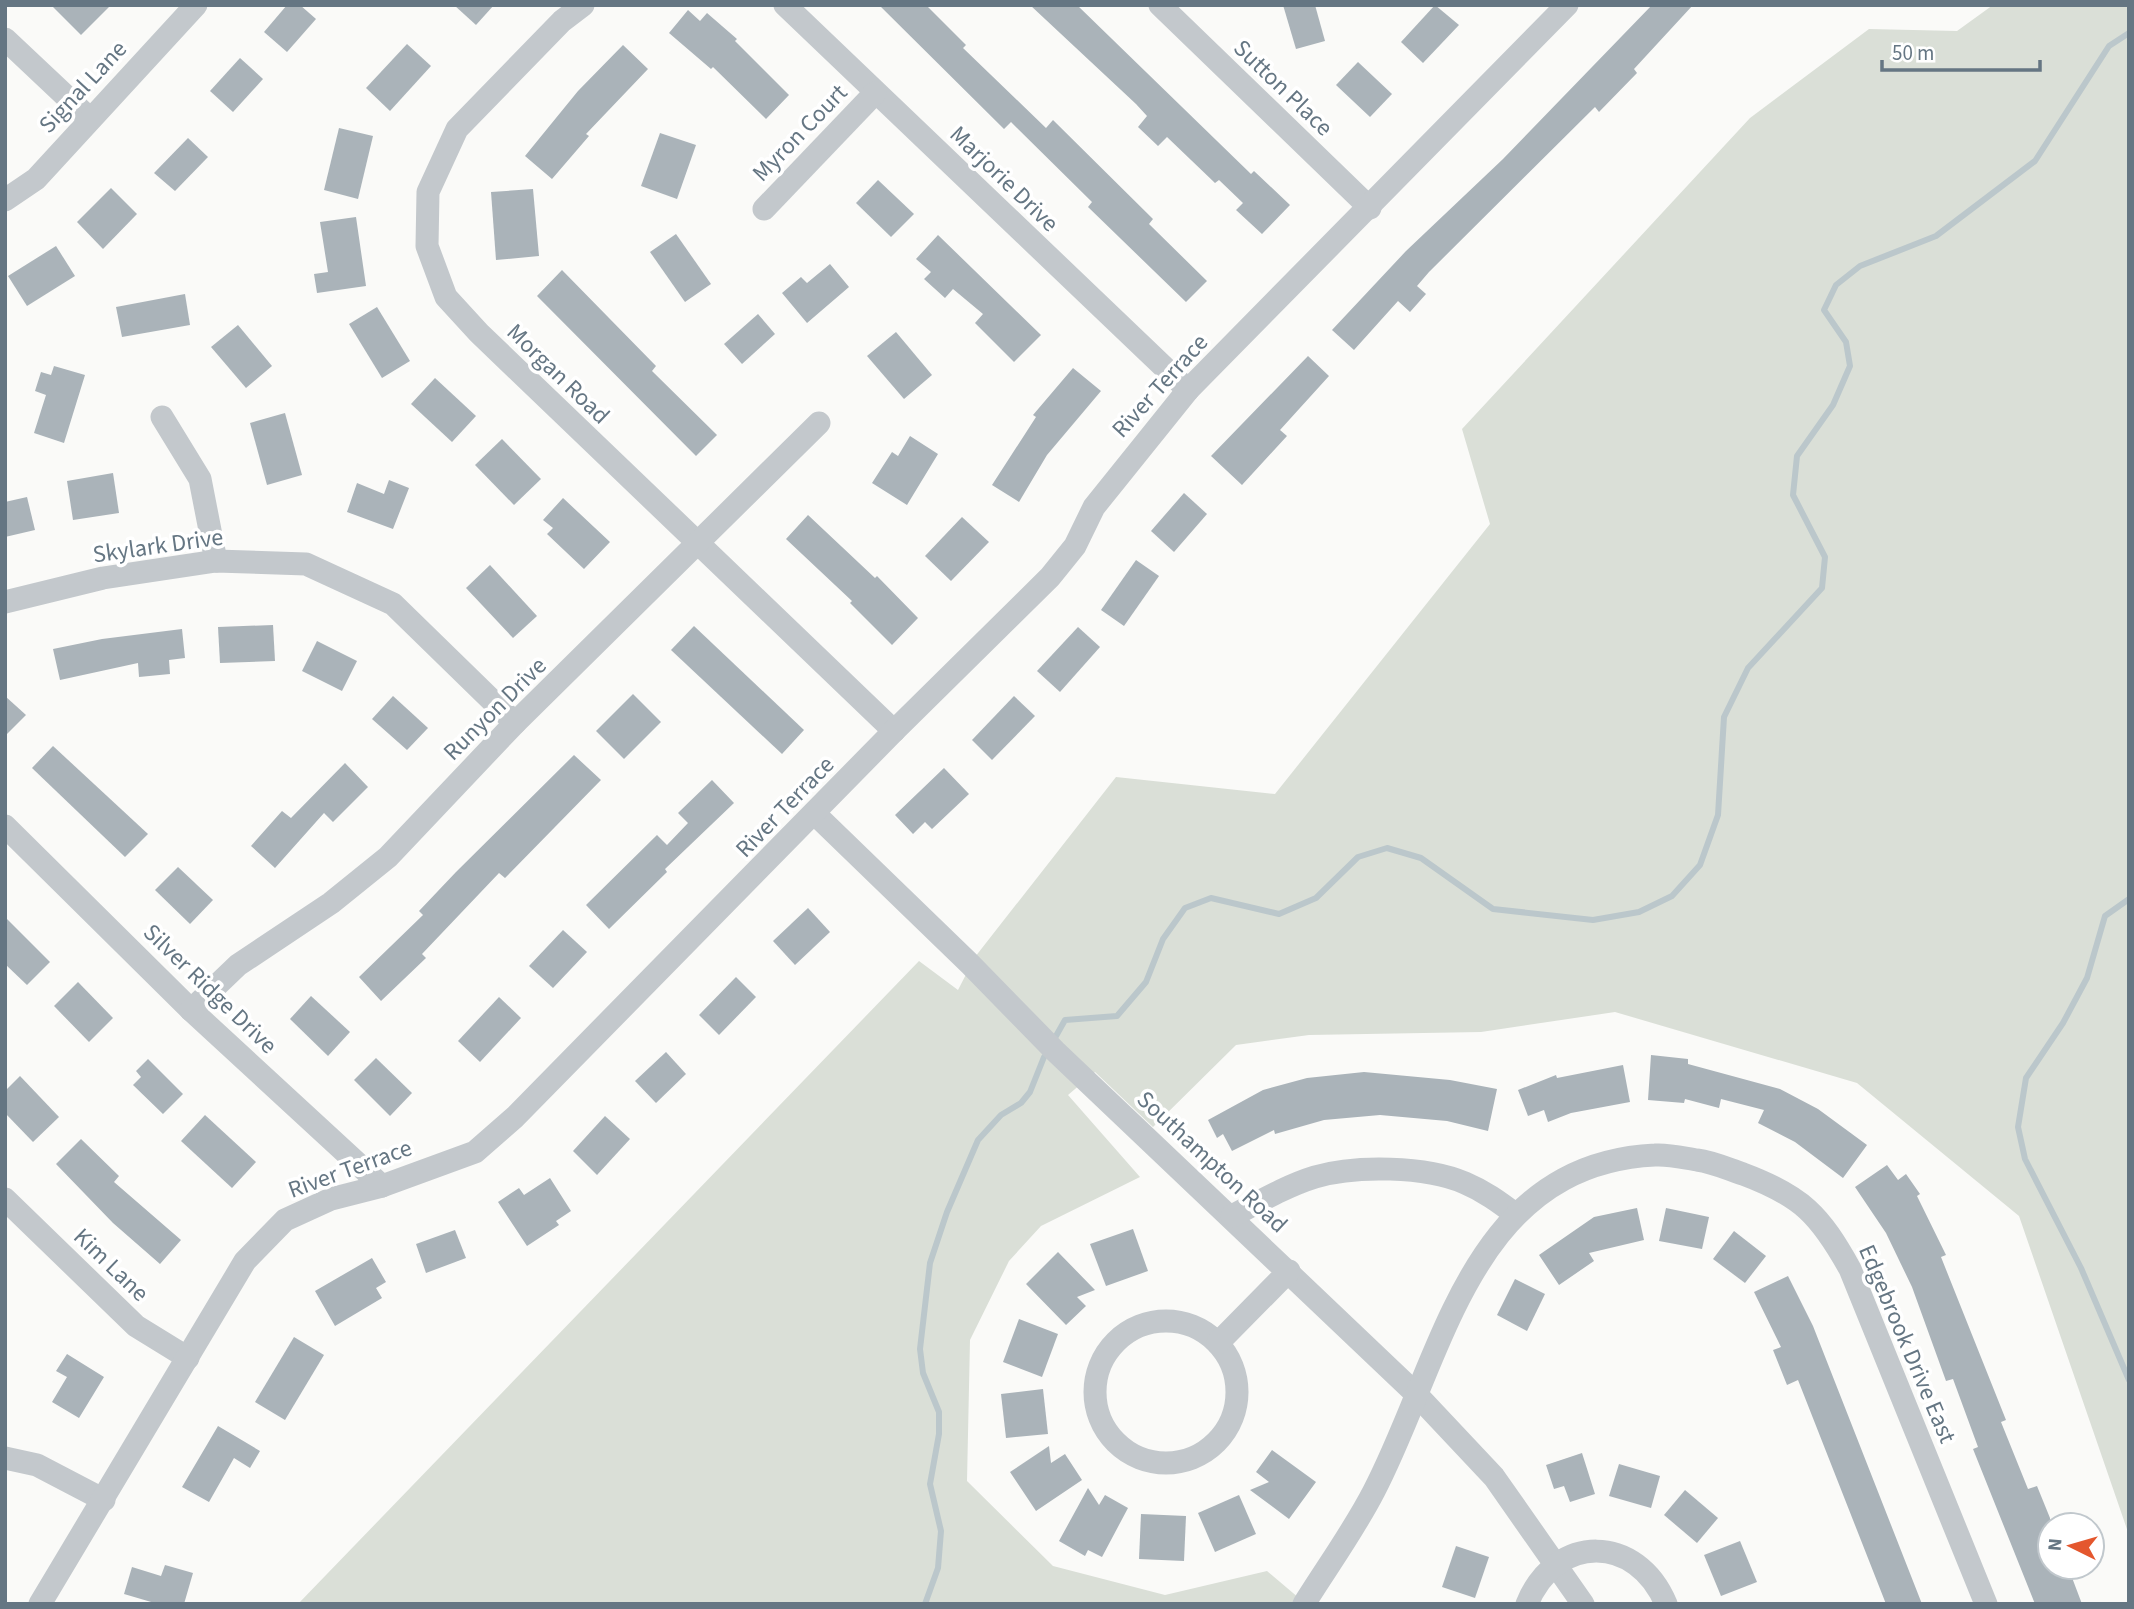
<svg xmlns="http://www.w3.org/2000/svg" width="2134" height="1609" viewBox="0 0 2134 1609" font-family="'Source Sans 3',sans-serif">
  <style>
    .green { fill: #dadfd7 }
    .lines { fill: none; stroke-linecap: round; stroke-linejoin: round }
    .stream { stroke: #bbc7cb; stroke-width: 6 }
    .building { fill: #aab3b9 }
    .minor { stroke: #c3c8cc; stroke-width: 23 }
    .labels { text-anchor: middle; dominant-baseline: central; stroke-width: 7; stroke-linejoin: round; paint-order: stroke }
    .street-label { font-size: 24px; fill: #657683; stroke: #fff }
  </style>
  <rect width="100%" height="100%" fill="#fafaf8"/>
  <path class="green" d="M1993,5H2129V1535L2019,1216L1857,1083L1615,1012L1481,1032L1309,1035L1236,1045L1153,1127L1095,1072L1068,1095L1140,1177L1041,1226L1009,1261L970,1340L967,1481L1053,1566L1165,1595L1267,1571L1306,1604H298L919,961L958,990L975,957L1116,777L1275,794L1490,524L1462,429L1750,118L1869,29L1957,31Z"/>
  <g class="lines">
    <g class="stream">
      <path d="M2129,899L2105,916L2087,978L2063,1023L2026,1078L2018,1127L2025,1159L2081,1268L2129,1380"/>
      <path d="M1056,1036L1065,1020L1117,1016L1146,982L1163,939L1185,908L1211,898L1279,914L1316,898L1358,857L1387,848L1421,858L1493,909L1593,920L1639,912L1672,896L1700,865L1718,815L1724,717L1748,668L1822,588L1825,557L1793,495L1797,456L1833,405L1850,366L1846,342L1824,310L1836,285L1860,266L1936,236L2035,161L2109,46L2129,33"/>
      <path d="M925,1604L938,1568L941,1531L930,1484L939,1434V1412L923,1373L920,1349L930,1263L947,1212L978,1140L1001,1115L1021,1103L1030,1092L1044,1057"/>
    </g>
  </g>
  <g class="building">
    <path d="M51,5H111L81,35Z"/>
    <path d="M287,5H300L316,19L287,52L264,32Z"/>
    <path d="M454,5H494L476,25Z"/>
    <path d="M879,5H926L966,45L963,48L1046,128L1053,120L1153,219L1149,224L1207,281L1186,302L1088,207L1092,202L1011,122L1004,129Z"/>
    <path d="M1030,5H1077L1251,174L1254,171L1290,205L1262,234L1236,210L1243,203L1219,180L1215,183L1167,137L1158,146L1138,127L1147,116L1136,104Z"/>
    <path d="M1283,5H1315L1325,41L1296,49Z"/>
    <path d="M1435,5L1459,25L1423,63L1401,42Z"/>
    <path d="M1652,5H1693L1634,69L1637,73L1599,112L1595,107L1429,272L1417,286L1426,294L1410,312L1398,301L1354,350L1332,330L1406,251L1503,159Z"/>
    <path d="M688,10L700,21L707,13L737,39L735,41L789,95L766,119L713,67L711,69L669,33Z"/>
    <path d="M407,44L431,66L390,111L366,88Z"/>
    <path d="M623,45L648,69L586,134L589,136L552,179L525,156L578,91Z"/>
    <path d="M240,58L263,79L233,112L210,91Z"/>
    <path d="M1358,62L1392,94L1370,117L1336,85Z"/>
    <path d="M339,128L373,136L358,199L324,190Z"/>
    <path d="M660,133L696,145L677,199L641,186Z"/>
    <path d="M188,138L208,157L175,191L154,173Z"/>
    <path d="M878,180L914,214L891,237L856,203Z"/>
    <path d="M111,188L137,214L103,249L77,222Z"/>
    <path d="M533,189L539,256L496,260L491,192Z"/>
    <path d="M356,217L366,286L317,293L314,274L328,272L320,222Z"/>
    <path d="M676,234L711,284L685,302L650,252Z"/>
    <path d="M938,235L1041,335L1014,362L975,323L983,314L953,289L945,298L924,279L931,272L916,259Z"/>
    <path d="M56,246L75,276L27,306L8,276Z"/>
    <path d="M830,264L849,287L807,323L782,293L801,277L807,283Z"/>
    <path d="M562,270L656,366L652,371L717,435L696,456L537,296Z"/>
    <path d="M185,294L190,325L122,337L116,307Z"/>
    <path d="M377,307L410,361L382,378L349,324Z"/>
    <path d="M758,314L775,334L742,364L724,344Z"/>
    <path d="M238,325L272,366L246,388L211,347Z"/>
    <path d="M896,332L932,375L904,399L867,356Z"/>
    <path d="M1308,356L1329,376L1280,430L1287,436L1242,485L1211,456Z"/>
    <path d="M54,366L85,375L64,443L34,433L46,395L35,391L41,372L51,375Z"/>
    <path d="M1073,368L1101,391L1047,455L1019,502L992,485L1036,417L1033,415Z"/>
    <path d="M435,378L476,416L452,442L411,404Z"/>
    <path d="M285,413L302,475L267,485L250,423Z"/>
    <path d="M910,436L938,454L907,505L872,483L892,452L898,456Z"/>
    <path d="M502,439L541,479L514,505L475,465Z"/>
    <path d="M113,473L119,513L73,520L67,481Z"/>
    <path d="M389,480L409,488L393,529L347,512L357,483L384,494Z"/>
    <path d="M1184,493L1207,514L1174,552L1151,531Z"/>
    <path d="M27,497L35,530L5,537V502Z"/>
    <path d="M563,498L610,542L584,569L547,534L553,528L543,520Z"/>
    <path d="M808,515L875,578L877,576L918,618L892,645L850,603L852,601L786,539Z"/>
    <path d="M962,517L989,542L951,581L925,556Z"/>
    <path d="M1136,560L1159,576L1124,626L1101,610Z"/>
    <path d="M490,565L537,616L513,638L466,588Z"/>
    <path d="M273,625L275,661L220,663L218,627Z"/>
    <path d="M694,626L804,730L782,754L671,650Z"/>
    <path d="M1078,627L1100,647L1060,692L1037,671Z"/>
    <path d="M182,629L185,658L169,660L170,674L139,677L138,663L60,680L53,649L102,639Z"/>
    <path d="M317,641L357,661L342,691L302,671Z"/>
    <path d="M633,694L661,722L624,759L596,731Z"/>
    <path d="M5,696L26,715L5,736Z"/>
    <path d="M393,696L428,728L407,750L372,719Z"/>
    <path d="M1014,696L1035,716L992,760L972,740Z"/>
    <path d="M53,746L148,834L125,857L32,768Z"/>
    <path d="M574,755L601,780L505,878L499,873L422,954L426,958L381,1001L359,977L423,915L419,911L456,872Z"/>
    <path d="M345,763L368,787L333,822L324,813L275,868L251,846L282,811L291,818Z"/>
    <path d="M944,768L969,794L932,829L925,822L913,834L895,815Z"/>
    <path d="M712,780L734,803L665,869L667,872L609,929L586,905L657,835L667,845L688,823L678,813Z"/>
    <path d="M178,867L213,900L190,924L155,890Z"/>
    <path d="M808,908L830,932L795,965L773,941Z"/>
    <path d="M5,917L50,962L27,985L5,964Z"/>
    <path d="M563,930L587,952L553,988L529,966Z"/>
    <path d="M736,977L756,997L719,1035L699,1015Z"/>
    <path d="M78,982L113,1018L89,1042L54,1006Z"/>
    <path d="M311,996L350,1032L328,1056L290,1019Z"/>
    <path d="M499,997L521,1018L480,1062L458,1041Z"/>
    <path d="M666,1052L686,1074L656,1103L635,1081Z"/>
    <path d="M1651,1055L1688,1059V1064L1780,1089L1818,1109L1867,1145L1843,1178L1795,1142L1758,1123L1764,1110L1721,1099L1719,1108L1685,1099L1684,1103L1648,1100Z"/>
    <path d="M376,1058L412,1093L390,1116L354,1080Z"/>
    <path d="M148,1059L183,1094L163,1114L133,1085L141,1077L136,1071Z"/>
    <path d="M1623,1065L1630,1102L1571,1113L1548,1122L1544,1110L1528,1116L1518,1090L1556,1075L1557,1078Z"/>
    <path d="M1364,1072L1450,1080L1497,1089L1488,1131L1447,1121L1380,1115L1324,1120L1275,1134L1274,1130L1232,1151L1223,1134L1217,1138L1208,1120L1263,1090L1307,1078Z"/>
    <path d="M20,1076L59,1117L33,1142L5,1113V1091Z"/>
    <path d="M205,1115L256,1162L232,1188L181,1141Z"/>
    <path d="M605,1116L630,1139L597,1175L573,1151Z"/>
    <path d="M81,1139L119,1176L114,1182L181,1240L160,1264L113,1223L56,1164Z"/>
    <path d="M1887,1165L1898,1180L1906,1174L1920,1194L1917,1196L1946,1255L1941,1257L2006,1420L2001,1422L2028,1489L2037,1486L2050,1518V1567H2068L2082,1604H2035L1973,1449L1978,1447L1953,1379L1946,1381L1912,1287L1886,1233L1855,1187Z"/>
    <path d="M550,1178L571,1211L556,1221L559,1225L527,1246L498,1202L519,1188L524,1195Z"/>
    <path d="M1637,1208L1644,1240L1589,1253L1594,1261L1559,1285L1539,1255L1594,1217Z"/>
    <path d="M1666,1208L1709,1217L1702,1249L1659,1241Z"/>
    <path d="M1133,1229L1148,1271L1106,1286L1090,1244Z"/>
    <path d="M455,1230L466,1258L426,1273L416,1244Z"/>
    <path d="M1734,1231L1766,1256L1745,1283L1713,1259Z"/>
    <path d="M1058,1252L1095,1290L1077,1297L1086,1306L1066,1325L1026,1284Z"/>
    <path d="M372,1258L386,1282L376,1288L382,1298L335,1326L315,1291Z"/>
    <path d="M1788,1276L1813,1326L1922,1604H1886L1798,1380L1787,1385L1773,1350L1781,1347L1754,1292Z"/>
    <path d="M1515,1279L1545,1294L1527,1331L1497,1315Z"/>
    <path d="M1019,1319L1058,1334L1042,1377L1003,1362Z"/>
    <path d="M294,1337L324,1355L285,1420L255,1402Z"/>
    <path d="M67,1354L104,1377L79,1418L52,1402L67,1377L56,1371Z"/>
    <path d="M1043,1389L1048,1434L1006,1438L1001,1394Z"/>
    <path d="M218,1426L260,1451L250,1468L234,1458L209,1502L182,1487Z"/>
    <path d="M1049,1446L1051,1463L1065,1454L1082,1480L1036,1511L1010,1472Z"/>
    <path d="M1272,1450L1316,1482L1289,1519L1250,1490L1269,1482L1256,1472Z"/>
    <path d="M1582,1453L1595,1494L1570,1502L1564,1486L1554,1489L1546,1465Z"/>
    <path d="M1619,1464L1660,1476L1651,1508L1609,1496Z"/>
    <path d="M1088,1488L1099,1505L1105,1495L1128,1508L1102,1557L1088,1550L1085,1556L1059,1541Z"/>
    <path d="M1685,1490L1718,1518L1697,1543L1664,1515Z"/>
    <path d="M1239,1495L1256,1534L1215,1552L1198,1513Z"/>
    <path d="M1141,1514L1186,1516L1184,1561L1139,1559Z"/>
    <path d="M1740,1541L1757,1582L1721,1596L1704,1555Z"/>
    <path d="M1456,1546L1489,1557L1475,1598L1442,1587Z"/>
    <path d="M165,1565L193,1573L184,1604H158L124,1594L132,1567L161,1576Z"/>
  </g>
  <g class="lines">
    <g class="minor">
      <path d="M583,5L562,21L457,129L428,192L427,246L446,297L479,333L894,731"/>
      <path d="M785,5L1188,390"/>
      <path d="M1160,5L1370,208"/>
      <path d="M5,39L89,118"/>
      <path d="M5,200L36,179L196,5"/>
      <path d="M764,209L875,93"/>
      <path d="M162,417L200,479L216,561"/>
      <path d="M5,602L103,578L216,561L306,564L393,604L515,723"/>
      <path d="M815,814L970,964L1055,1051L1415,1393L1494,1477L1583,1604"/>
      <path d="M5,826L191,1010L382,1186"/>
      <path d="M191,1010L238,965L331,903L388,857L515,723L819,423"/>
      <path d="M5,1199L136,1326L188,1358"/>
      <path d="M1232,1216C1259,1202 1286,1186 1315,1177C1355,1165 1426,1166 1465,1183C1484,1191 1499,1202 1515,1214"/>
      <circle cx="1166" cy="1392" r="71"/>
      <path d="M1218,1343L1289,1271"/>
      <path d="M5,1458L37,1465L104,1500"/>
      <path d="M40,1604L245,1261L285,1220L331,1199L382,1186L475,1152L515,1117L894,731L1050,577L1075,546L1094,507L1188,390L1567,5"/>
      <path d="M1304,1604C1327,1567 1354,1530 1374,1491C1443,1359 1469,1164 1655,1155C1669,1154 1684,1158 1697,1160C1713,1162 1728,1169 1743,1174C1802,1196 1820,1215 1850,1269L1986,1604"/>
      <path d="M1527,1604C1556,1533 1637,1534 1666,1604"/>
    </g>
  </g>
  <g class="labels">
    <g class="street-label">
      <text transform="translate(83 87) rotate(-47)">Signal Lane</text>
      <text transform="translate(1283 88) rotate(44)">Sutton Place</text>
      <text transform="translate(800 133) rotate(-46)">Myron Court</text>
      <text transform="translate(1004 179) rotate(44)">Marjorie Drive</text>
      <text transform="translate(558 374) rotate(44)">Morgan Road</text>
      <text transform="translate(1160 386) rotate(-48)">River Terrace</text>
      <text transform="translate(158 546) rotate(-8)">Skylark Drive</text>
      <text transform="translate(495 709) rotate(-45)">Runyon Drive</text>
      <text transform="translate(785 807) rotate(-46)">River Terrace</text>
      <text transform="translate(210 989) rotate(44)">Silver Ridge Drive</text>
      <text transform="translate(1212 1162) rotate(43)">Southampton Road</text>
      <text transform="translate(350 1169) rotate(-20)">River Terrace</text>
      <text transform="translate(111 1265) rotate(44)">Kim Lane</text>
      <text transform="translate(1907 1344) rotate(67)">Edgebrook Drive East</text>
    </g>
  </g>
  <rect width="2134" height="1609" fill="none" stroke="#657683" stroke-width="14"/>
  <g transform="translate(2071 1546) rotate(275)"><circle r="33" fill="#ffffff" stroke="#c1c8cd" stroke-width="2"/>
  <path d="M0-5L12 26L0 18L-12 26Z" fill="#e4572e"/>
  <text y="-10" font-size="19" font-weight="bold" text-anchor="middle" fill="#657683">N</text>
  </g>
  <path d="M1882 60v10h158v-10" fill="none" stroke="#657683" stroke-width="3.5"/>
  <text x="1892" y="60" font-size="21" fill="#657683" stroke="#ffffff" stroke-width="5" paint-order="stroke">50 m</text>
</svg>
